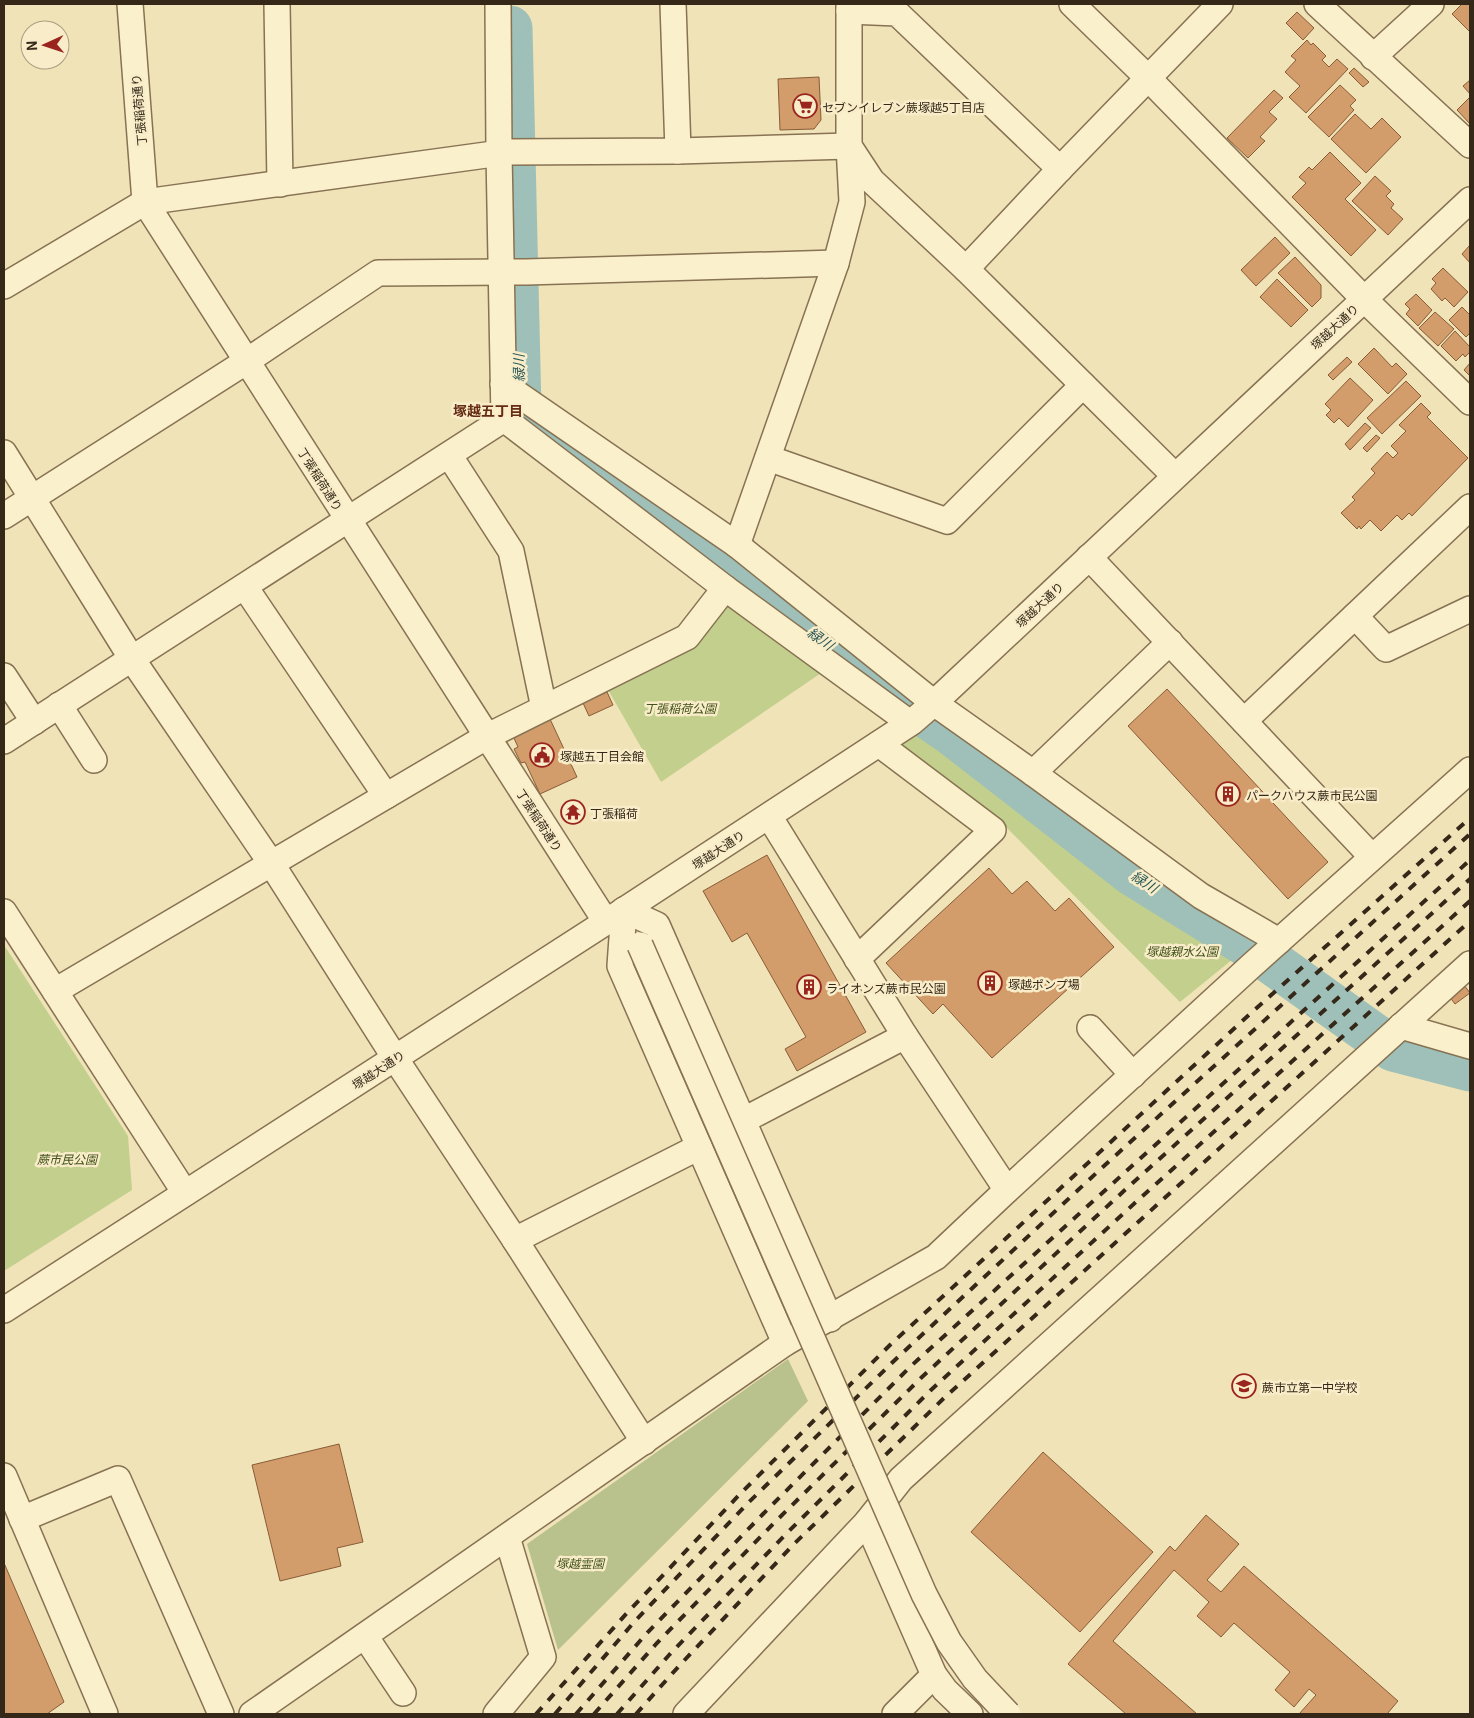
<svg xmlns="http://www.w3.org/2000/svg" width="1474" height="1718" viewBox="0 0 1474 1718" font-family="Georgia,'Noto Sans JP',serif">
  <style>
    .green { fill: #c3cf8c }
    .cemetery { fill: #b9c28d }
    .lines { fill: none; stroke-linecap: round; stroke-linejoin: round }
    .river { stroke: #9ec0b8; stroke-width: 45 }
    .building { fill: #d29c6b; stroke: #885c37 }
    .minor-casing { stroke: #877253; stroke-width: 28 }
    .minor { stroke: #fbf0cc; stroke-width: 25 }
    .rail { stroke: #352819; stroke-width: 4; stroke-dasharray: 9 9; stroke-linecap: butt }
    .minor-bridge-casing { stroke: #877253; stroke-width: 28; stroke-linecap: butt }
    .minor-bridge { stroke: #fbf0cc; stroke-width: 25 }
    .labels { text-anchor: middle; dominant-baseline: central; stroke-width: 5; stroke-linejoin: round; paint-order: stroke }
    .poi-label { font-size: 12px; fill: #352819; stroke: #f8edc8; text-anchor: start }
    .street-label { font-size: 12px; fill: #352819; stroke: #f8edc8 }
    .park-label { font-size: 12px; font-style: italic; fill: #43531e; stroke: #f8edc8 }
    .water-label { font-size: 14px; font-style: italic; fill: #275656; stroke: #f8edc8 }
    .neighbourhood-label { font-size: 14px; font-weight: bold; fill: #652b15; stroke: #f8edc8 }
  </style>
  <rect width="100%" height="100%" fill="#f0e3b8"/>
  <g class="green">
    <path d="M725,596L827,669L661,782L607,688Z"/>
    <path d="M935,722L1133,874L1249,946L1180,1002L1008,829L901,745Z"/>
    <path d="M4,945L128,1136L132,1190L4,1271Z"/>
  </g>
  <path class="cemetery" d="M788,1359L808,1401L558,1650L527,1544Z"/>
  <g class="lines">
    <path class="river" d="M510,28L519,410L754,589L906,702L949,731L1133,874L1249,946L1393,1049L1470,1069"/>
  </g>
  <g class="building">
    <path d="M1462,4H1470V32L1452,14Z"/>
    <path d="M1297,12L1314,28L1303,40L1286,23Z"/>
    <path d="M1307,40L1311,45L1313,43L1326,56L1322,60L1329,67L1337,59L1348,69L1306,113L1289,97L1300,86L1285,72L1296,60L1291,56Z"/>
    <path d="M1354,68L1369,82L1363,87L1349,73Z"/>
    <path d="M819,77L821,120L814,129L780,130L778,79Z"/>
    <path d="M1470,80V94L1463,86Z"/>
    <path d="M1340,85L1356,100L1350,106L1354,110L1329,137L1308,117Z"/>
    <path d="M1274,90L1283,98L1269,112L1277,119L1260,137L1265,141L1248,158L1227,138Z"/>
    <path d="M1470,97V124L1457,110Z"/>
    <path d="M1355,114L1371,129L1382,118L1401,137L1366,173L1331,139Z"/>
    <path d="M1330,152L1361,183L1345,199L1376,230L1351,256L1292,197L1306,183L1299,177L1309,167L1312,170Z"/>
    <path d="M1375,176L1391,191L1386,196L1394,204L1391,208L1403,219L1388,235L1352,201Z"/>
    <path d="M1275,237L1290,253L1256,286L1241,270Z"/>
    <path d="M1470,245V263L1462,254Z"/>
    <path d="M1295,257L1321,285V298L1312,307L1278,273Z"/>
    <path d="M1443,268L1468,292L1454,307L1445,298L1442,301L1431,289L1436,283L1432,279Z"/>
    <path d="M1277,279L1308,310L1291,327L1260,297Z"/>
    <path d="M1416,294L1432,310L1418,326L1406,314L1410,309L1405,304Z"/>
    <path d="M1462,307L1470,315V336L1469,334L1466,337L1449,320Z"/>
    <path d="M1435,312L1454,329L1438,346L1419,328Z"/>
    <path d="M1455,331L1470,347V352L1465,357L1463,354L1456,361L1441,346Z"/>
    <path d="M1374,348L1392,367L1396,363L1407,374L1388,394L1358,364Z"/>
    <path d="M1347,357L1352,362L1333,380L1328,375Z"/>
    <path d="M1470,363V376L1464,370Z"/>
    <path d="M1350,378L1373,400L1348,427L1339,418L1334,423L1326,415L1331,410L1325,404Z"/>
    <path d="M1406,381L1421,396L1382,434L1367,418Z"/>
    <path d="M1421,403L1431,413L1427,417L1468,458L1412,516L1409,513L1402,520L1397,515L1381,531L1370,520L1361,529L1359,526L1357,529L1341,513L1355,500L1352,497L1375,473L1371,469L1387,452L1393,458L1398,453L1391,446L1406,431L1399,425Z"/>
    <path d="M1365,423L1371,428L1350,450L1345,444Z"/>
    <path d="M1376,435L1380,438L1367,452L1363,448Z"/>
    <path d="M1167,689L1328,862L1288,899L1128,726Z"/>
    <path d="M607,692L613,705L589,716L583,703Z"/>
    <path d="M550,719L577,777L540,794L525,762L521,763L514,749L518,747L513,736Z"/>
    <path d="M575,808L578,813L572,817L569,812Z"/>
    <path d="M767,855L866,1032L797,1071L785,1049L806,1037L747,933L732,942L703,891Z"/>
    <path d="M989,868L1012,894L1027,881L1055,911L1069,898L1114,947L992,1058L943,1004L933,1014L886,963Z"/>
    <path d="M1464,985L1470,993L1455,1004L1449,996Z"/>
    <path d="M339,1444L363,1542L337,1548L341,1566L280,1581L252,1465Z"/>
    <path d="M1043,1452L1153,1552L1080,1632L971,1532Z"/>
    <path d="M1206,1515L1239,1544L1207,1580L1221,1592L1244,1566L1398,1701L1387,1714H1299L1316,1695L1309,1689L1294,1707L1275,1690L1290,1672L1234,1623L1221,1637L1197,1616L1209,1602L1174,1570L1113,1641L1197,1714H1126L1068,1664L1170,1546L1175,1551Z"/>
    <path d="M4,1563L64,1702L47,1714H4Z"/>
  </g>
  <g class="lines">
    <g class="minor-casing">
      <g id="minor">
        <path d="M130,4L145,202L606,922"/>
        <path d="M277,4L280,184"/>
        <path d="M498,4L499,153L504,419L725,588L910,723"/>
        <path d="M673,4L678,151"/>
        <path d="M1072,4L1148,78L1364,299L1470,402"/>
        <path d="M1317,4L1470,145"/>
        <path d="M849,11L897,13L1060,169"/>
        <path d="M1373,57L1431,4"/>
        <path d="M966,269L1060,169L1220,4"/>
        <path d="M4,286L145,202L508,152L678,151L849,146L872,181L966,269L1175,476"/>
        <path d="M503,384L737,545L934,703L1033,773L1201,896L1279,941"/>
        <path d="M4,453L132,659L271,863L395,1058L515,1240L644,1442"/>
        <path d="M449,455L511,551L544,708"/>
        <path d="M768,458L947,521L1083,385"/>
        <path d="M4,516L247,361L378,273L526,272L836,263"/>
        <path d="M737,545L836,263L852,202L849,146V4"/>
        <path d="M1089,557L1372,857"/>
        <path d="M245,587L386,796"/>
        <path d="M1355,616L1386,649L1470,609"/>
        <path d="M4,676L34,722"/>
        <path d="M59,705L94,760"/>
        <path d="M1244,721L1470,507"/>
        <path d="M4,741L504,419"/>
        <path d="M1033,773L1170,642"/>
        <path d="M769,816L905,1036L1007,1190"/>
        <path d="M624,910L620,966L785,1343"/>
        <path d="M624,910L657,925L830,1319"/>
        <path d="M4,912L185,1193"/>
        <path d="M857,959L993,830L879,744"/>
        <path d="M55,991L486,737L687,637L725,588"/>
        <path d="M1401,1026L1470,1046"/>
        <path d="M1090,1028L1133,1075"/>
        <path d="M744,1120L905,1036"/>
        <path d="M515,1240L699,1147"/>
        <path d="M4,1310L606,922L912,722L934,703L1470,200"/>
        <path d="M4,1476L105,1714"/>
        <path d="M22,1519L118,1479L221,1714"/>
        <path d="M867,1522L934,1675L945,1690L970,1714"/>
        <path d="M365,1636L403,1693"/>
        <path d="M252,1714L785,1343L936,1257L1007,1190L1251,966L1470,770"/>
        <path d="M496,1714L543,1657L507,1537"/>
        <path d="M686,1714L867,1522L901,1479L1470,964"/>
        <path d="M895,1714L934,1675"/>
      </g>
    </g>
    <use href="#minor" class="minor"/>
    <g class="rail">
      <path d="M536,1714L627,1613L741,1493L890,1345L1251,1013L1470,818"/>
      <path d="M555,1714L635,1621L749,1502L897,1358L1105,1165L1470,834"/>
      <path d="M576,1714L647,1633L763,1514L911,1366L1470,860"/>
      <path d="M594,1714L657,1643L774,1523L922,1377L1126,1189L1470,879"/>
      <path d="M617,1714L670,1654L785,1535L931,1390L1136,1202L1470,901"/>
      <path d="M636,1714L679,1666L794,1544L943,1399L1470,921"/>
    </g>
    <g class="minor-bridge-casing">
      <path id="minor-bridge" d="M640,945L924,1594L949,1642L975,1679L1008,1714"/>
    </g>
    <use href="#minor-bridge" class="minor-bridge"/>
  </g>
  <defs>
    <g id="supermarket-ring" transform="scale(1.25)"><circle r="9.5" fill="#f8edc8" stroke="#9a251f" stroke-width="1.5"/><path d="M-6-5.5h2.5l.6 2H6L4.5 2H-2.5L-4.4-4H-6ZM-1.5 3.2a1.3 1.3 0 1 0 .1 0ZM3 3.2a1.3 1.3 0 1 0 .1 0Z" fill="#9a251f"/></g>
    <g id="civic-ring" transform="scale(1.25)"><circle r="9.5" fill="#f8edc8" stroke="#9a251f" stroke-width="1.5"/><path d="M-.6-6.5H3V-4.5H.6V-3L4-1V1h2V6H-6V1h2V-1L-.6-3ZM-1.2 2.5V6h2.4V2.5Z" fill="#9a251f"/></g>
    <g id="building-ring" transform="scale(1.25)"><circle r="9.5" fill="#f8edc8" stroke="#9a251f" stroke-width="1.5"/><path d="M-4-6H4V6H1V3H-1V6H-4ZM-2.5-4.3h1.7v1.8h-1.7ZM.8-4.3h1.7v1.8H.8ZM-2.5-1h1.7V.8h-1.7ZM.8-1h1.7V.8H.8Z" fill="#9a251f"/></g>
    <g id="temple-ring" transform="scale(1.25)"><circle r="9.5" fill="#f8edc8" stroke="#9a251f" stroke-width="1.5"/><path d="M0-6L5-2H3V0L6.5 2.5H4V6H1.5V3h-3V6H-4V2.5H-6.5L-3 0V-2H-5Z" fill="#9a251f"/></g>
    <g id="school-ring" transform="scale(1.25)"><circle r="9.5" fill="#f8edc8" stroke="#9a251f" stroke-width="1.5"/><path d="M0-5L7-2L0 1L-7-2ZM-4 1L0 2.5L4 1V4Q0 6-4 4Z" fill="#9a251f"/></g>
  </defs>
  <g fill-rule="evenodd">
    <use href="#supermarket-ring" x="805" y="106"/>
    <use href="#civic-ring" x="542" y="755"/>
    <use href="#building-ring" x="1228" y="794"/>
    <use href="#temple-ring" x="573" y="812"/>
    <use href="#building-ring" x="990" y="983"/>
    <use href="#building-ring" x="809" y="987"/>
    <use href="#school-ring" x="1244" y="1386"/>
  </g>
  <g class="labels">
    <g class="poi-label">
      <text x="822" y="106">セブンイレブン蕨塚越5丁目店</text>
      <text x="560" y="755">塚越五丁目会館</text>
      <text x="1246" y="794">パークハウス蕨市民公園</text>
      <text x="590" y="812">丁張稲荷</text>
      <text x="1008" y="983">塚越ポンプ場</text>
      <text x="826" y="987">ライオンズ蕨市民公園</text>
      <text x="1262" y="1386">蕨市立第一中学校</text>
    </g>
    <g class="street-label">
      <text transform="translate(138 110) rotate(-95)">丁張稲荷通り</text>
      <text transform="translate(1334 326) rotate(-43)">塚越大通り</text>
      <text transform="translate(321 479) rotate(58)">丁張稲荷通り</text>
      <text transform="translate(1039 604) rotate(-43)">塚越大通り</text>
      <text transform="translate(540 820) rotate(57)">丁張稲荷通り</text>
      <text transform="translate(718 849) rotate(-33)">塚越大通り</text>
      <text transform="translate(378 1069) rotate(-33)">塚越大通り</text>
    </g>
    <g class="park-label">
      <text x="680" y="707">丁張稲荷公園</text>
      <text x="1182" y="950">塚越親水公園</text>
      <text x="67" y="1158">蕨市民公園</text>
      <text x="580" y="1562">塚越霊園</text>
    </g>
    <g class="water-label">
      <text transform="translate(518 368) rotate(-91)">緑川</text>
      <text transform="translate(821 638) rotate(36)">緑川</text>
      <text transform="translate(1145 881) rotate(33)">緑川</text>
    </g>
    <g class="neighbourhood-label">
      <text x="488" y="410">塚越五丁目</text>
    </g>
  </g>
  <rect width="1474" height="1718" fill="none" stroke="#352819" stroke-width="10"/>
  <g transform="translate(45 45) rotate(267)"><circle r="24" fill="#f8edc8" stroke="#aa9e82"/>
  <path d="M0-4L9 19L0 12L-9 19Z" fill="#9a251f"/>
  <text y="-8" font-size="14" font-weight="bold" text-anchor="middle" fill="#352819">N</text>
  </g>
</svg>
